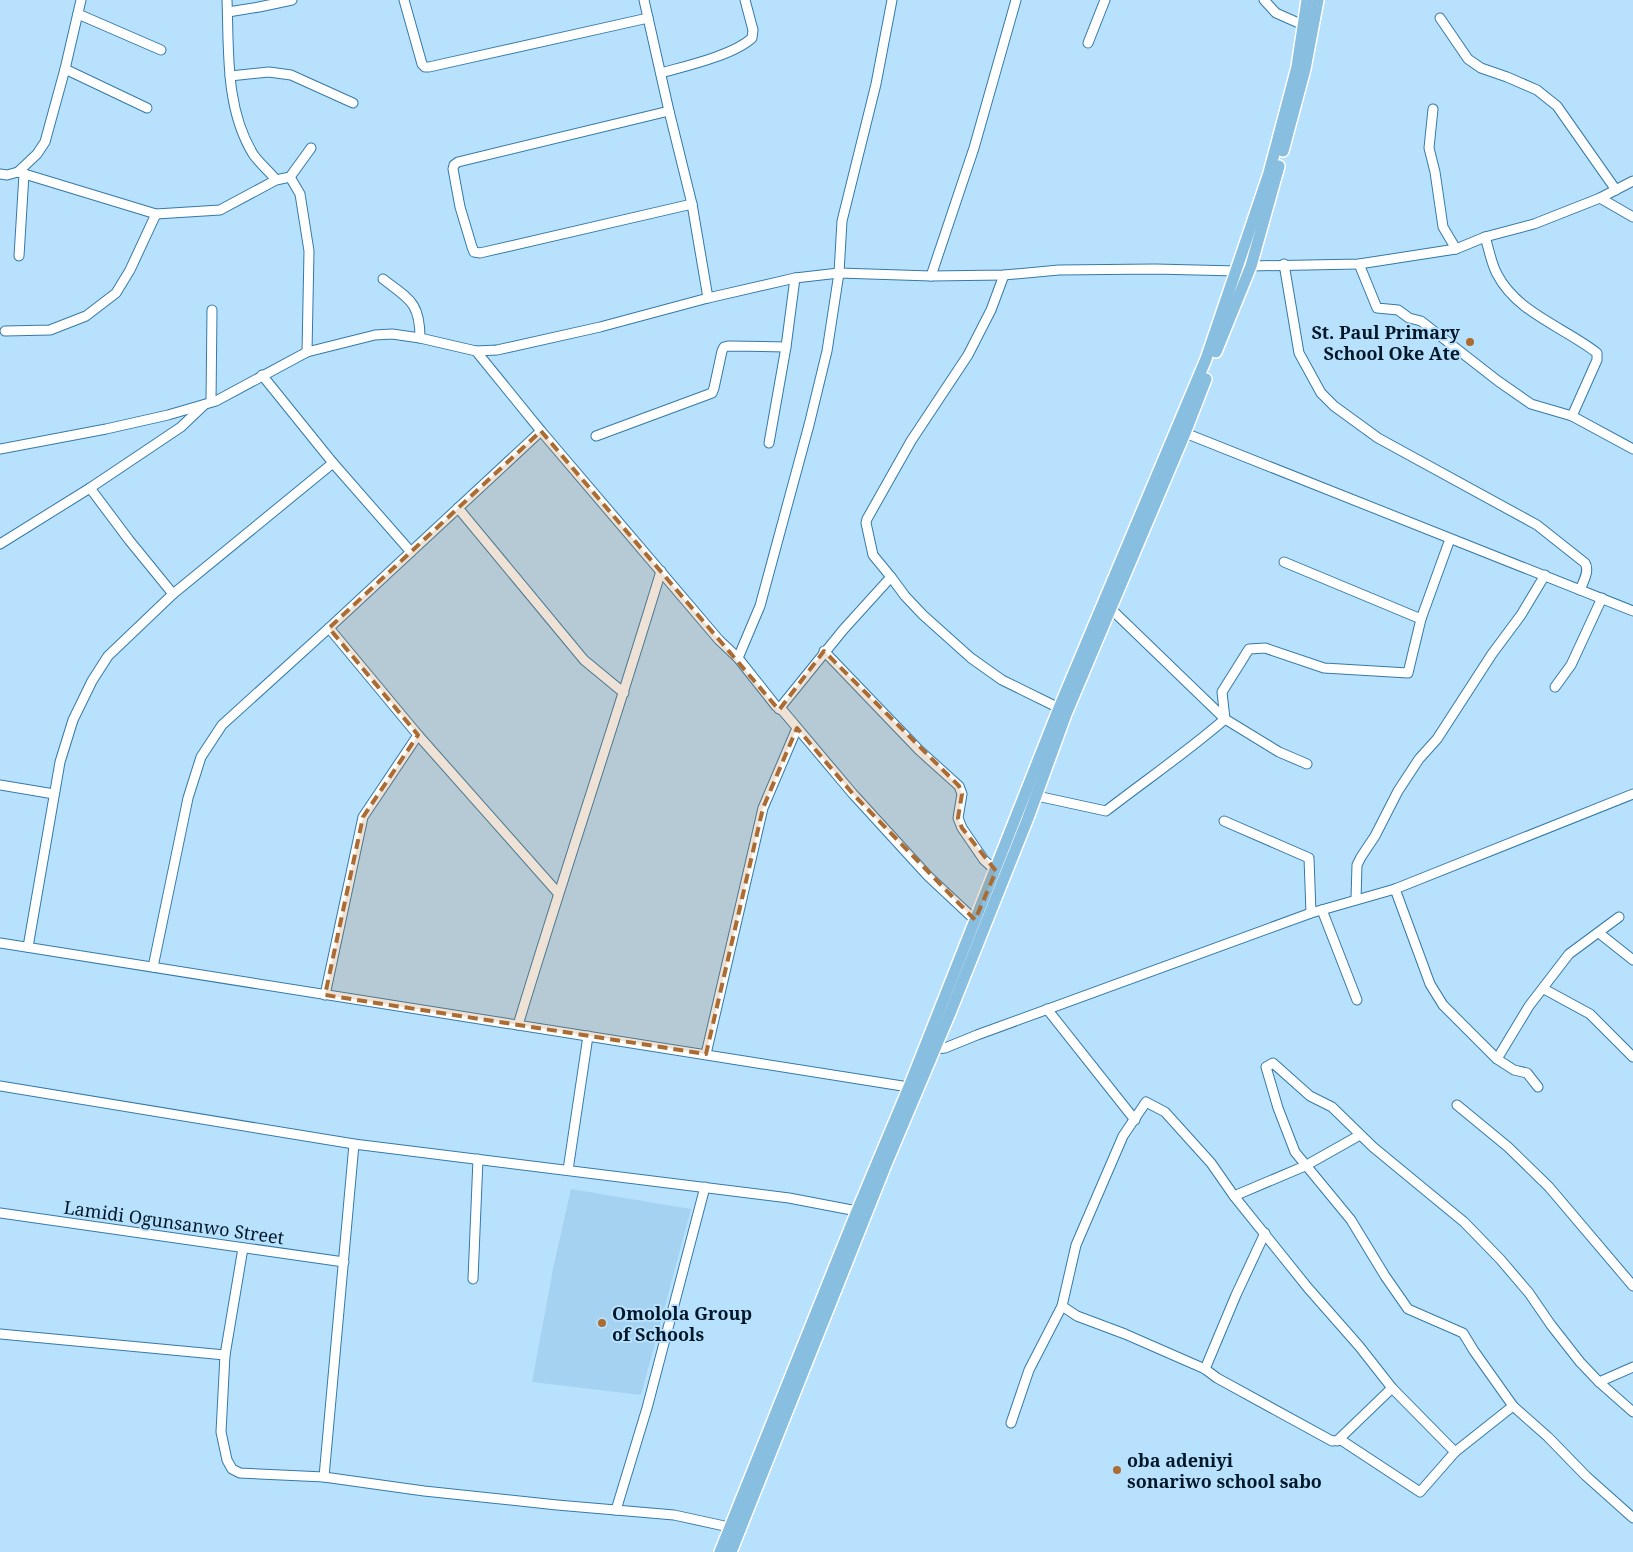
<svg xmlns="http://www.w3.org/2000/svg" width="1633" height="1552" viewBox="0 0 1633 1552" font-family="'Noto Serif',serif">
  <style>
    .built { fill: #a6d2f2 }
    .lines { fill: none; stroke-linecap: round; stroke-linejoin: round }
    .minor-casing { stroke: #347aa7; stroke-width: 11 }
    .major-casing { stroke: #fff; stroke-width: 14 }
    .minor { stroke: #fff; stroke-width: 9 }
    .major { stroke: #88bedf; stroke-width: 11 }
    .marked { fill: #ab6c33; fill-opacity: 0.2; stroke: #ab6c33; stroke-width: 4; stroke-dasharray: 10 6; stroke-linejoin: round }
    .poi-dot { fill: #ab6c33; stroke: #b8e1fe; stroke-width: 2 }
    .labels { text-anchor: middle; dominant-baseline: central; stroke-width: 4; stroke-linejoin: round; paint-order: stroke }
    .poi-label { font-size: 18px; font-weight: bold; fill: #001728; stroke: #b8e1fe; text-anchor: start }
    .street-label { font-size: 18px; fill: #001728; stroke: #b8e1fe }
  </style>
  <rect width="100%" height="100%" fill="#b8e1fe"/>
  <path class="built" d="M571,1189L691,1209L641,1395L532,1382L554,1264Z"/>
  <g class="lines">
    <g class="minor-casing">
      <g id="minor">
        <path d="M227,0C229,51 225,108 253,154C259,163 269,171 276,180"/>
        <path d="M404,0L422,64L425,67H429L648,18"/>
        <path d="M644,0L669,111L692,204L708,298"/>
        <path d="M1264,0L1276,13L1303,25"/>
        <path d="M228,12L259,7L292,0"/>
        <path d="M78,14L161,50"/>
        <path d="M1440,18L1468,59L1481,68L1507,77L1537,90L1557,106L1616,190"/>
        <path d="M1088,43L1105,0"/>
        <path d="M65,69L147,108"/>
        <path d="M661,73C686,66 734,55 752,38L753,30L745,0"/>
        <path d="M230,76L269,72L291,75L353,103"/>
        <path d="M1433,109L1429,148L1435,172L1443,227L1456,249"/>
        <path d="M669,111L458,162L454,165L453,169L460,207L472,247L474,252L480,253L692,204"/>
        <path d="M18,172L37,154L45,142L65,69L81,0"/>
        <path d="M0,174L7,175L18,172L156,214L220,210L276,180L290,177L311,148"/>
        <path d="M290,177L300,194L309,251L307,352"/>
        <path d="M1600,198L1633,217"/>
        <path d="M1485,237C1489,249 1491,263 1497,274C1517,313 1564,327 1597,353V360L1572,416"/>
        <path d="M19,256L24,174"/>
        <path d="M1284,264L1299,353L1321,393L1334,406L1378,438L1537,525L1585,563C1590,571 1583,582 1580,590"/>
        <path d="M1359,264L1377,308L1398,310L1409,318L1421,321L1498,381L1531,404L1572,416L1633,449"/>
        <path d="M1251,266L1359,264L1456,249L1485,237L1534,224L1600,198L1633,181"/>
        <path d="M1004,275L991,310L968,355L911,441L867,519L866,523L873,555L891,577L905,596L923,615L971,658L1002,680L1059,708"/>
        <path d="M931,276L974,148L1016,0"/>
        <path d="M383,279C409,299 420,302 420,338"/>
        <path d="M5,331L50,330L86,316L116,293L130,270L156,214"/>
        <path d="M476,351L541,431L719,640L738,658L776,706L783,711L853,794L928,876L975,920"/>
        <path d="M262,375L333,463L411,552"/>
        <path d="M211,402L212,310"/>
        <path d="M1180,431L1633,611"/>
        <path d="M596,436L712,393L714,388L722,351L724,347L728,346L786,347"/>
        <path d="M769,443L786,347L795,278"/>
        <path d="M0,449L106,429L168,415L216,401L307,352L375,335L392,334L420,338L476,351L497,350L600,327L708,298L795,278L839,273L931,276L1004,275L1059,270L1155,269L1237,271"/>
        <path d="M90,488L129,540L173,594"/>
        <path d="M458,508L584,660L624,693"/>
        <path d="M0,544L90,488L181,427L204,405"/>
        <path d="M1284,562L1421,619"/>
        <path d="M1110,608L1225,719L1279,752L1307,764"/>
        <path d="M329,628L418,735L558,893"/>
        <path d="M824,651L919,750L959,786L962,794L958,818L962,828L984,860L996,871"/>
        <path d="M738,658L760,606L809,425L827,351L839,273L842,221L876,84L892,0"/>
        <path d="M1555,687L1571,665L1602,598"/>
        <path d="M779,709L843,630L891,577"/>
        <path d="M1225,719L1222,692L1249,649L1265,648L1324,668L1408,673L1421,619L1450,539"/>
        <path d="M0,785L54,794"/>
        <path d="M1037,796L1106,811C1146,780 1187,752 1225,719"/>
        <path d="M1224,821L1309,858L1311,913"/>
        <path d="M1395,889L1430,984L1443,1005L1497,1059L1514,1070L1527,1073L1538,1087"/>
        <path d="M1356,899L1357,865L1361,857L1375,836L1398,791L1419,759L1437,739L1492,654L1521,615L1545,575"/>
        <path d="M1322,910L1357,1000"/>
        <path d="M1599,933L1633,960"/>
        <path d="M0,943L915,1088"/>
        <path d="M28,947L60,762L73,720L92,681L108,656L173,594L333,463"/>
        <path d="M153,967L188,798L201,757L222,725L329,628L541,431"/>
        <path d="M1544,989L1590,1014L1633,1057"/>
        <path d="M325,995L363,817L418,735"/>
        <path d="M1047,1009L1135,1120"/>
        <path d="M518,1025C564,873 615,723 661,571"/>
        <path d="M935,1049L945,1048L977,1035L1311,913L1395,889L1633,794"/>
        <path d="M706,1054L763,808L797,728"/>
        <path d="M1497,1059L1529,1006L1569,954L1619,917"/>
        <path d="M0,1086L354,1144L789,1198L857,1211"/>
        <path d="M1457,1105L1508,1147L1549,1187L1633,1286"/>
        <path d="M568,1170L588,1036"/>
        <path d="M1234,1196L1305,1166L1360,1135"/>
        <path d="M0,1213L344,1262"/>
        <path d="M243,1248L225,1355L221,1432L227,1460L232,1469L240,1473L324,1477L424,1491L557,1505L674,1515L729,1527"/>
        <path d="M473,1279L478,1159"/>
        <path d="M0,1334L225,1355"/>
        <path d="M1205,1369L1236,1295L1265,1233"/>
        <path d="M1599,1382L1633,1367"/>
        <path d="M1392,1388L1455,1452"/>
        <path d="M1633,1412L1599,1382L1580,1362L1551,1325L1529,1293L1500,1259L1464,1222L1373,1147L1332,1107L1310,1096L1273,1063L1266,1067L1278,1108L1295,1152L1351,1220L1385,1276L1408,1309L1463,1333L1474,1351L1513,1406L1548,1437L1586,1476L1633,1518"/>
        <path d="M1011,1423L1029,1370L1062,1306"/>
        <path d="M1337,1441L1392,1388L1359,1346L1308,1288L1234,1196L1211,1163L1165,1112L1146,1102L1123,1136L1076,1245L1062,1306L1077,1316L1125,1334L1205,1369L1217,1378L1332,1441L1341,1440L1420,1492L1455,1452L1513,1406"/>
        <path d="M324,1477L354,1144"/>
        <path d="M616,1510L647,1408L705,1187"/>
      </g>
    </g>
    <g class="major-casing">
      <g id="major">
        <path d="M1283,151L1305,69L1318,0"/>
        <path d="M1216,352L1251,266L1279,166"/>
        <path d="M720,1552L857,1211L909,1087L1059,708L1206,359L1269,173L1297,67L1307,0"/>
        <path d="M731,1552L887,1162L950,1013L1028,818L1066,714L1185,433L1206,379"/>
      </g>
    </g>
    <use href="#minor" class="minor"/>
    <use href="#major" class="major"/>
  </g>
  <path class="marked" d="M541,431L779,710L824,651L959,786L962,794L958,818L962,828L996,871L975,920L853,794L797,728L763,808L706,1054L325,995L363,817L418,735L329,628Z"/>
  <g class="poi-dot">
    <circle cx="1470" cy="342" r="5"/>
    <circle cx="602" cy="1323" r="5"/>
    <circle cx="1117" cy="1470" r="5"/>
  </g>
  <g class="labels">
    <g class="poi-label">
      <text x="1460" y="332" text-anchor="end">St. Paul Primary<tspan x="1460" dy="21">School Oke Ate</tspan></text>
      <text x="612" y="1313">Omolola Group<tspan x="612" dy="21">of Schools</tspan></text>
      <text x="1127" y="1460">oba adeniyi<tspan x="1127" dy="21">sonariwo school sabo</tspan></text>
    </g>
    <g class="street-label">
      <text transform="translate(174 1222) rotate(8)">Lamidi Ogunsanwo Street</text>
    </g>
  </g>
</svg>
